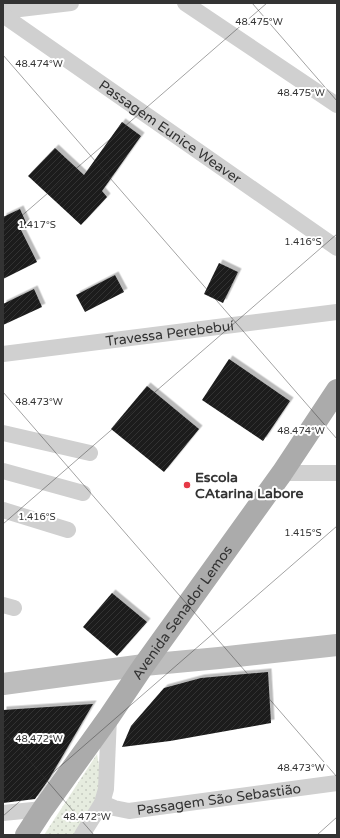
<svg xmlns="http://www.w3.org/2000/svg" width="340" height="838" viewBox="0 0 340 838" font-family="'Varela Round',sans-serif">
  <style>
    .park { fill: url(#park-dots) }
    .building { fill: url(#building-hatch); filter: url(#shadow) }
    .lines { fill: none; stroke-linecap: round; stroke-linejoin: round }
    .street { stroke: #d0d0d0; stroke-width: 16 }
    .secondary { stroke: #bdbdbd; stroke-width: 22 }
    .primary { stroke: #ababab; stroke-width: 22 }
    .ticks { fill: none; stroke: #333; stroke-width: 1; stroke-opacity: 0.45 }
    .poi-dot { fill: #e63946; stroke: #fff; stroke-width: 1.5 }
    .labels { text-anchor: middle; dominant-baseline: central; stroke-width: 4; stroke-linejoin: round; paint-order: stroke }
    .street-label { font-size: 14px; fill: #333; stroke: #fff }
    .poi-label { font-size: 14px; font-weight: bold; fill: #333; stroke: #fff; text-anchor: start }
    .ticks-label { font-size: 10px; text-anchor: middle; fill: #333; stroke: #fff; stroke-width: 4; stroke-linejoin: round; paint-order: stroke }
  </style>
  <defs>
    <pattern id="park-dots" width="8" height="8" patternUnits="userSpaceOnUse"><rect width="8" height="8" fill="#e6ecdf"/><path d="M2 2h.1M6 6h.1" fill="none" stroke="#c6cbc0" stroke-width="1.8" stroke-linecap="round"/></pattern>
    <pattern id="building-hatch" width="6" height="6" patternUnits="userSpaceOnUse"><rect width="6" height="6" fill="#1a1a1a"/><path d="M-1 1l2-2M0 6l6-6M5 7l2-2" fill="none" stroke="#333"/></pattern>
    <filter id="shadow"><feDropShadow dx="3.5" dy="-3.5" stdDeviation="0" flood-color="#0004"/></filter>
  </defs>
  <rect width="100%" height="100%" fill="#fff"/>
  <path class="park" d="M97,754L102,781L96,800L77,835H44Z"/>
  <g class="building">
    <path d="M122,122L141,136L102,191L107,197L81,225L28,176L55,148L84,175Z"/>
    <path d="M20,209L28,227L21,230L37,262L3,279V217Z"/>
    <path d="M219,263L238,272L223,303L204,294Z"/>
    <path d="M115,275L124,292L85,312L76,295Z"/>
    <path d="M34,289L42,307L3,325V304Z"/>
    <path d="M229,359L290,401L263,441L202,400Z"/>
    <path d="M147,386L199,429L164,472L111,429Z"/>
    <path d="M112,593L147,622L117,656L83,627Z"/>
    <path d="M268,672L271,723L170,741L122,747L131,726L164,688L201,678Z"/>
    <path d="M93,704L49,779L35,799L3,803V710Z"/>
  </g>
  <g class="lines">
    <g class="street">
      <path d="M185,3L337,105"/>
      <path d="M3,11L71,3"/>
      <path id="s1" d="M3,15L337,248"/>
      <path id="s2" d="M3,354L337,312"/>
      <path d="M3,433L90,453"/>
      <path d="M3,471L83,493"/>
      <path d="M282,473H337"/>
      <path d="M3,510L68,530"/>
      <path d="M3,605L14,608"/>
      <path id="s3" d="M102,803L114,808L129,811L337,783"/>
      <path d="M3,813L43,809"/>
      <path d="M82,835L102,803L106,789L109,717"/>
    </g>
    <path class="secondary" d="M3,684L144,665L219,658L337,645"/>
    <path class="primary" id="s4" d="M26,835L43,809L109,717L144,665L282,473L337,390"/>
  </g>
  <path class="ticks" d="M252,3L337,101M3,55L337,439M3,232L267,3M3,392L337,777M3,524L337,234M3,730L94,835M3,816L337,526M317,835L337,817"/>
  <circle class="poi-dot" cx="187" cy="485" r="4"/>
  <g class="labels">
    <g class="street-label">
      <text stroke="none"><textPath href="#s1" startOffset="204">Passagem Eunice Weaver</textPath></text>
      <text stroke="none"><textPath href="#s2" startOffset="168">Travessa Perebebuí</textPath></text>
      <text stroke="none"><textPath href="#s4" startOffset="272">Avenida Senador Lemos</textPath></text>
      <text stroke="none"><textPath href="#s3" startOffset="119">Passagem São Sebastião</textPath></text>
    </g>
    <g class="poi-label">
      <text x="195" y="477">Escola<tspan x="195" dy="16">CAtarina Labore</tspan></text>
    </g>
  </g>
  <g class="ticks-label">
    <text x="259" y="25">48.475°W</text>
    <text x="39" y="67">48.474°W</text>
    <text x="301" y="96">48.475°W</text>
    <text x="37" y="228">1.417°S</text>
    <text x="303" y="245">1.416°S</text>
    <text x="39" y="405">48.473°W</text>
    <text x="301" y="434">48.474°W</text>
    <text x="37" y="520">1.416°S</text>
    <text x="303" y="536">1.415°S</text>
    <text x="39" y="742">48.472°W</text>
    <text x="301" y="771">48.473°W</text>
    <text x="87" y="820">48.472°W</text>
  </g>
  <rect width="340" height="838" fill="none" stroke="#333333" stroke-width="8"/>
</svg>
